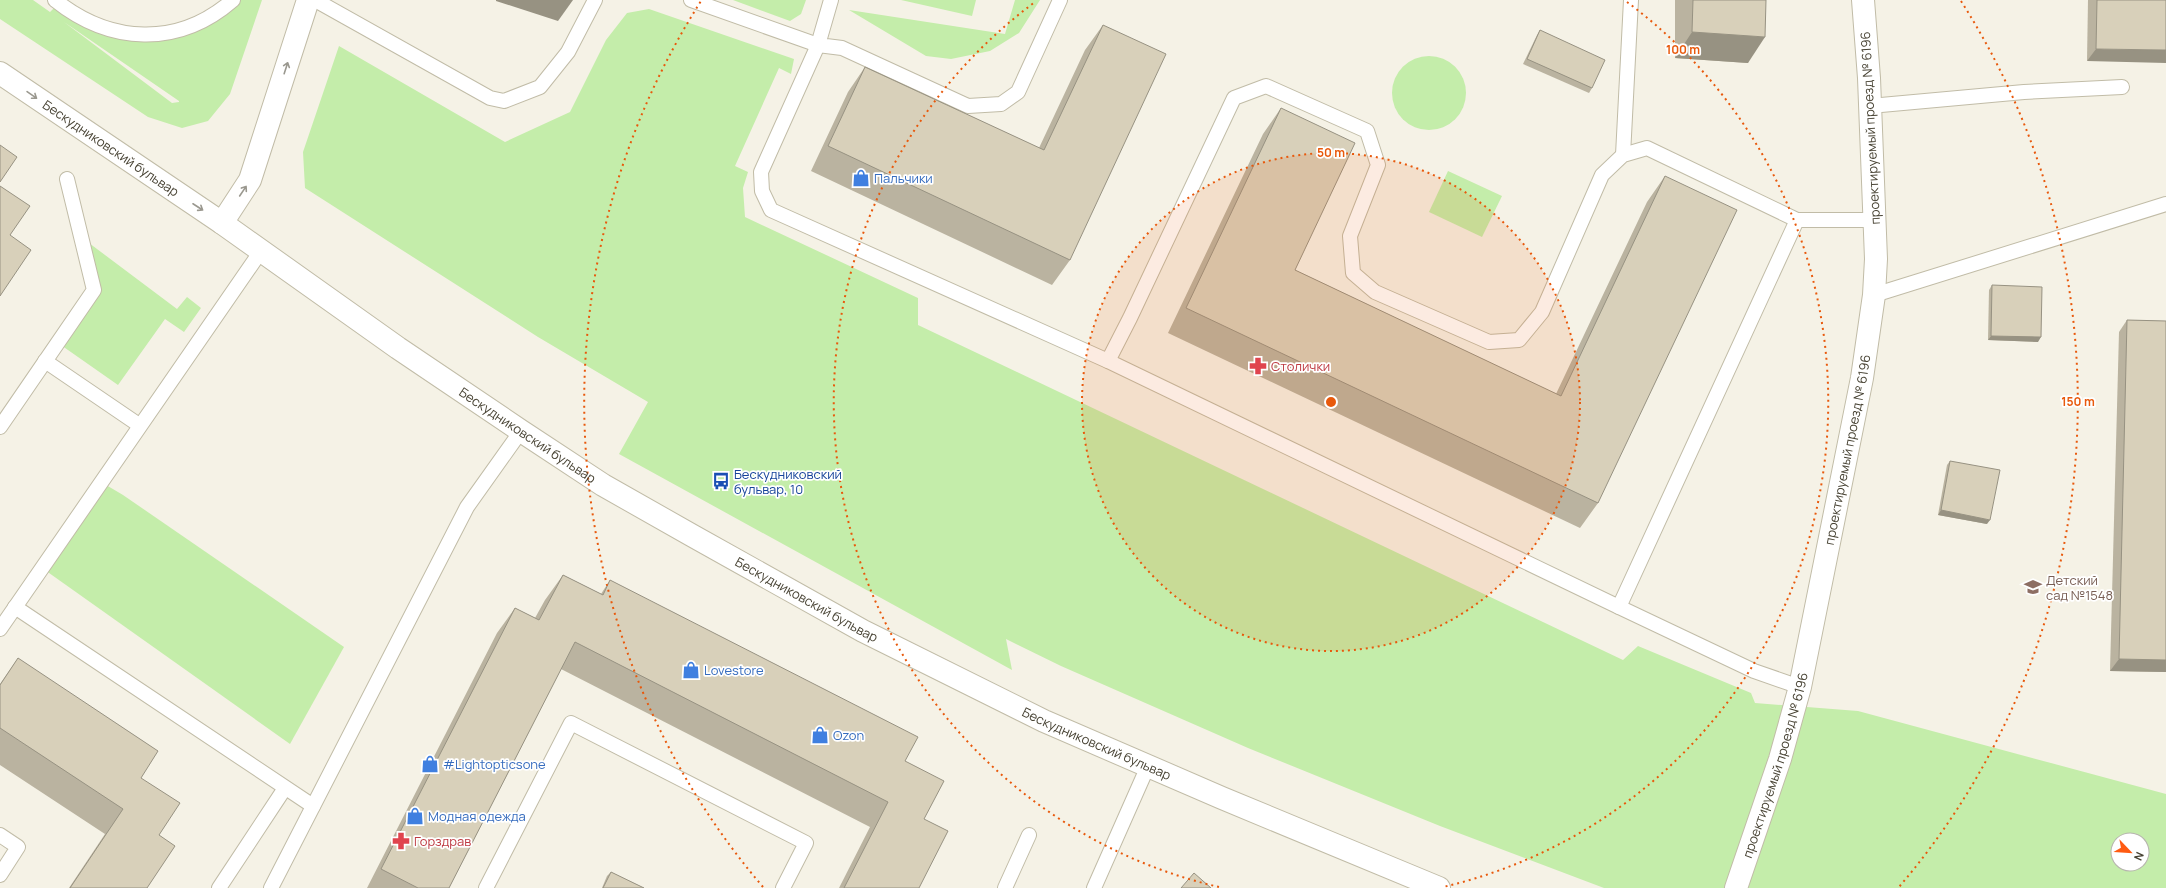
<svg xmlns="http://www.w3.org/2000/svg" width="2166" height="888" viewBox="0 0 2166 888" font-family="Manrope,sans-serif">
  <style>
    .green { fill: #c4edaa; fill-rule: evenodd }
    .lines { fill: none; stroke-linecap: round; stroke-linejoin: round }
    .service-casing { stroke: #c1bca7; stroke-width: 16 }
    .minor-casing { stroke: #c1bca7; stroke-width: 24 }
    .tertiary-casing { stroke: #c1bca7; stroke-width: 24 }
    .service { stroke: #fff; stroke-width: 14 }
    .minor { stroke: #fff; stroke-width: 22 }
    .tertiary { stroke: #fff; stroke-width: 22 }
    .wall { fill: #bab3a0 }
    .shaded-wall { fill: #979282 }
    .building { fill: #d8d0ba; stroke: #979282 }
    .oneway { stroke: #9a988f }
    .ring { fill: none; stroke: #e8590c; stroke-width: 2; stroke-dasharray: 2 4 }
    .labels { text-anchor: middle; dominant-baseline: central; stroke-width: 3.5; stroke-linejoin: round; paint-order: stroke }
    .street-label { font-size: 13px; fill: #484334; stroke: #fff }
    .shop-label { font-size: 13px; fill: #366cbe; stroke: #fff; text-anchor: start }
    .health-label { font-size: 13px; fill: #be3a42; stroke: #fff; text-anchor: start }
    .transit-label { font-size: 13px; fill: #164399; stroke: #fff; text-anchor: start }
    .education-label { font-size: 13px; fill: #785e54; stroke: #fff; text-anchor: start }
    .centre { fill: #e8590c; stroke: #fff; stroke-width: 2 }
    .ring-label { font-size: 12px; text-anchor: middle; font-weight: bold; fill: #e8590c; stroke: #fff; stroke-width: 3.5; stroke-linejoin: round; paint-order: stroke }
  </style>
  <rect width="100%" height="100%" fill="#f5f2e6"/>
  <g class="green">
    <path d="M0,0H33L50,12L59,3L70,13L159,34L233,0H262L230,94L208,121L182,128L148,117L0,19ZM64,22L179,101V102L172,103Z"/>
    <path d="M733,0H806L801,14L790,21Z"/>
    <path d="M901,0H976L972,16Z"/>
    <path d="M1015,0H1040L1019,33L990,51L951,59L926,56L849,10L1005,34Z"/>
    <path d="M649,9L794,59L791,74L779,68L735,166L748,172L743,188L745,217L918,298V325L1623,660L1638,646L1751,693L1755,703L1858,711L2166,794V888H1604L1440,826L1248,748L1061,666L1006,639L1012,670L619,454L648,402L538,337L305,188L303,152L339,46L505,142L570,112L606,40L627,13ZM2118,840H2142V864H2118Z"/>
    <circle cx="1429" cy="93" r="37"/>
    <path d="M1448,171L1502,196L1482,237L1429,212Z"/>
    <path d="M81,237L177,309L187,297L201,308L184,332L165,319L118,385L58,343L94,290Z"/>
    <path d="M101,482L123,495L344,647L290,744L42,568Z"/>
  </g>
  <g class="lines">
    <g class="service-casing">
      <g id="service">
        <path d="M55,0C110,44 178,48 233,0"/>
        <path d="M315,0L490,98L504,101L540,87L568,52L595,0"/>
        <path d="M691,0L818,45L761,172L762,191L771,210L1108,361L1619,607L1797,220H1874"/>
        <path d="M831,0L818,45L842,48L968,106L1001,104L1018,92L1060,0"/>
        <path d="M1870,106L2024,92L2122,87"/>
        <path d="M1623,155L1631,0"/>
        <path d="M1874,295L2166,204"/>
        <path d="M45,361L139,425"/>
        <path d="M1108,361L1130,318L1234,98L1266,86L1367,131L1378,165L1350,236L1353,273L1375,292L1489,342L1519,340L1542,312L1602,175L1623,155L1647,148L1797,220"/>
        <path d="M0,427L94,290L67,179"/>
        <path d="M15,607L313,806"/>
        <path d="M1619,607L1754,671L1800,687"/>
        <path d="M0,629L261,251"/>
        <path d="M0,835L18,847L0,875"/>
        <path d="M219,888L285,788"/>
        <path d="M271,888L467,507L521,431"/>
        <path d="M486,888L571,723L806,843L783,888"/>
        <path d="M1005,888L1029,835"/>
        <path d="M1094,888L1148,766"/>
      </g>
    </g>
    <g class="minor-casing">
      <g id="minor">
        <path id="s1" d="M1736,888L1780,759L1800,687L1862,378L1874,295L1876,259L1869,78L1863,0"/>
      </g>
    </g>
    <g class="tertiary-casing">
      <g id="tertiary">
        <path id="s2" d="M0,73L222,223L398,348L521,431L603,485L693,536L863,631L1044,721L1222,798L1439,888"/>
        <path d="M222,223L250,180L308,0"/>
      </g>
    </g>
    <use href="#service" class="service"/>
    <use href="#minor" class="minor"/>
    <use href="#tertiary" class="tertiary"/>
  </g>
  <g class="wall">
    <path d="M1675,0H1766L1748,63L1675,58Z"/>
    <path d="M2088,0H2166L2087,61Z"/>
    <path d="M1103,25L1070,260L1052,285L811,171L848,92L865,67L1039,148L1085,50Z"/>
    <path d="M1540,30L1592,88L1589,93L1523,64L1537,35Z"/>
    <path d="M1281,108L1295,270L1556,394L1647,202L1665,176L1598,503L1580,528L1168,333L1263,134Z"/>
    <path d="M1992,285L2038,342L1988,340L1989,290Z"/>
    <path d="M2127,320L2166,321V672L2110,671L2119,332Z"/>
    <path d="M1950,461L1987,524L1938,515L1947,465Z"/>
    <path d="M563,575L601,594L610,580L905,761L924,819L919,888H839L870,827L561,669L449,888H367L497,633L515,608L535,618L545,600Z"/>
    <path d="M18,658L141,778L159,835L147,888H69L105,834L0,765V684Z"/>
    <path d="M611,872L644,888H602L607,876Z"/>
  </g>
  <g class="shaded-wall">
    <path d="M496,0H573L558,21L496,1Z"/>
    <path d="M1692,32L1765,37L1748,63L1675,58Z"/>
    <path d="M2096,49L2166,50V63L2087,61Z"/>
    <path d="M1991,336L2041,337L2038,342L1988,340Z"/>
    <path d="M1941,510L1990,520L1987,524L1938,515Z"/>
    <path d="M2119,659L2166,660V672L2110,671Z"/>
  </g>
  <g class="building">
    <path d="M1693,0H1766L1765,37L1692,32Z"/>
    <path d="M2097,0H2166V50L2096,49Z"/>
    <path d="M1103,25L1166,54L1070,260L828,146L865,67L1044,150Z"/>
    <path d="M1540,30L1605,60L1592,88L1527,59Z"/>
    <path d="M1281,108L1355,143L1295,270L1561,396L1665,176L1737,210L1598,503L1186,308Z"/>
    <path d="M0,145L17,157L0,182Z"/>
    <path d="M0,186L30,206L10,235L31,250L0,296Z"/>
    <path d="M1992,285L2042,287L2041,337L1991,336Z"/>
    <path d="M2127,320L2166,321V660L2119,659Z"/>
    <path d="M1950,461L2000,470L1990,520L1941,510Z"/>
    <path d="M563,575L603,595L610,580L918,737L905,761L944,781L924,819L948,831L919,888H844L888,802L575,642L449,888H418L381,869L515,608L539,620Z"/>
    <path d="M18,658L158,751L141,778L180,803L159,835L175,846L147,888H70L123,809L0,728V685Z"/>
    <path d="M611,872L644,888H603Z"/>
    <path d="M1194,873L1211,888H1181Z"/>
  </g>
  <defs><path id="oneway-shaft" d="M-6 0H5M1.5-3L5.5 0L1.5 3" fill="none" stroke-width="1.6" stroke-linecap="round" stroke-linejoin="round"/></defs>
  <g class="oneway">
    <use href="#oneway-shaft" transform="translate(286 68) rotate(-72)"/>
    <use href="#oneway-shaft" transform="translate(32 95) rotate(35)"/>
    <use href="#oneway-shaft" transform="translate(243 191) rotate(-56)"/>
    <use href="#oneway-shaft" transform="translate(198 207) rotate(33)"/>
  </g>
  <circle cx="1331" cy="402" r="249" fill="#e8590c" fill-opacity=".12"/>
  <g class="ring">
    <circle cx="1331" cy="402" r="249"/>
    <path d="M1219 887A498 498 0 0 1 1035 2M1627 2A498 498 0 0 1 1443 887"/>
    <path d="M763 887A747 747 0 0 1 701 1M1961 1A747 747 0 0 1 1899 887"/>
  </g>
  <defs>
    <g id="shop-bare" transform="scale(1.38)"><path d="M-5-2.5h2.3a2.7 3.5 0 0 1 5.4 0H5L5.5 6h-11ZM-1.5-2.5h3a1.5 2.3 0 0 0-3 0Z" fill="#3f7fe0" stroke="#fff" stroke-width="2.5" paint-order="stroke"/></g>
    <g id="pharmacy-bare" transform="scale(1.38)"><path d="M-2-6h4v4h4v4h-4v4h-4v-4h-4v-4h4Z" fill="#e0444e" stroke="#fff" stroke-width="2.5" paint-order="stroke"/></g>
    <g id="bus-bare" transform="scale(1.38)"><path d="M-5-6H5V4H4V6H2V4H-2V6H-4V4H-5ZM-3.5-4V0h7V-4ZM-3.5 1.2v1.5H-2V1.2ZM2 1.2v1.5H3.5V1.2Z" fill="#1a4fb4" stroke="#fff" stroke-width="2.5" paint-order="stroke"/></g>
    <g id="school-bare" transform="scale(1.38)"><path d="M0-5L7-2L0 1L-7-2ZM-4 1L0 2.5L4 1V4Q0 6-4 4Z" fill="#8d6e63" stroke="#fff" stroke-width="2.5" paint-order="stroke"/></g>
  </defs>
  <g fill-rule="evenodd">
    <use href="#shop-bare" x="861" y="178"/>
    <use href="#pharmacy-bare" x="1258" y="366"/>
    <use href="#bus-bare" x="721" y="481"/>
    <use href="#school-bare" x="2033" y="587"/>
    <use href="#shop-bare" x="691" y="670"/>
    <use href="#shop-bare" x="820" y="735"/>
    <use href="#shop-bare" x="430" y="764"/>
    <use href="#shop-bare" x="415" y="816"/>
    <use href="#pharmacy-bare" x="401" y="841"/>
  </g>
  <g class="labels">
    <g class="street-label">
      <text transform="translate(1870 128) rotate(-93)">проектируемый проезд № 6196</text>
      <text stroke="none"><textPath href="#s2" startOffset="134">Бескудниковский бульвар</textPath></text>
      <text stroke="none"><textPath href="#s2" startOffset="640">Бескудниковский бульвар</textPath></text>
      <text stroke="none"><textPath href="#s1" startOffset="453">проектируемый проезд № 6196</textPath></text>
      <text stroke="none"><textPath href="#s2" startOffset="964">Бескудниковский бульвар</textPath></text>
      <text stroke="none"><textPath href="#s2" startOffset="1288">Бескудниковский бульвар</textPath></text>
      <text stroke="none"><textPath href="#s1" startOffset="129">проектируемый проезд № 6196</textPath></text>
    </g>
    <g class="shop-label">
      <text x="874" y="178">Пальчики</text>
      <text x="704" y="670">Lovestore</text>
      <text x="833" y="735">Ozon</text>
      <text x="443" y="764">#Lightopticsone</text>
      <text x="428" y="816">Модная одежда</text>
    </g>
    <g class="health-label">
      <text x="1271" y="366">Столички</text>
      <text x="414" y="841">Горздрав</text>
    </g>
    <g class="transit-label">
      <text x="734" y="474">Бескудниковский<tspan x="734" dy="15">бульвар, 10</tspan></text>
    </g>
    <g class="education-label">
      <text x="2046" y="580">Детский<tspan x="2046" dy="15">сад №1548</tspan></text>
    </g>
  </g>
  <circle cx="1331" cy="402" r="6" class="centre"/>
  <g class="ring-label">
    <text x="1683" y="54">100 m</text>
    <text x="1331" y="157">50 m</text>
    <text x="2078" y="406">150 m</text>
  </g>
  <g transform="translate(2130 852) rotate(115)"><circle r="19" fill="#ffffff" stroke="#b6b4ae"/>
  <path d="M0-3L7 15L0 10L-7 15Z" fill="#ff5b12"/>
  <text y="-6" font-size="11" font-weight="bold" text-anchor="middle" fill="#484334">N</text>
  </g>
</svg>
